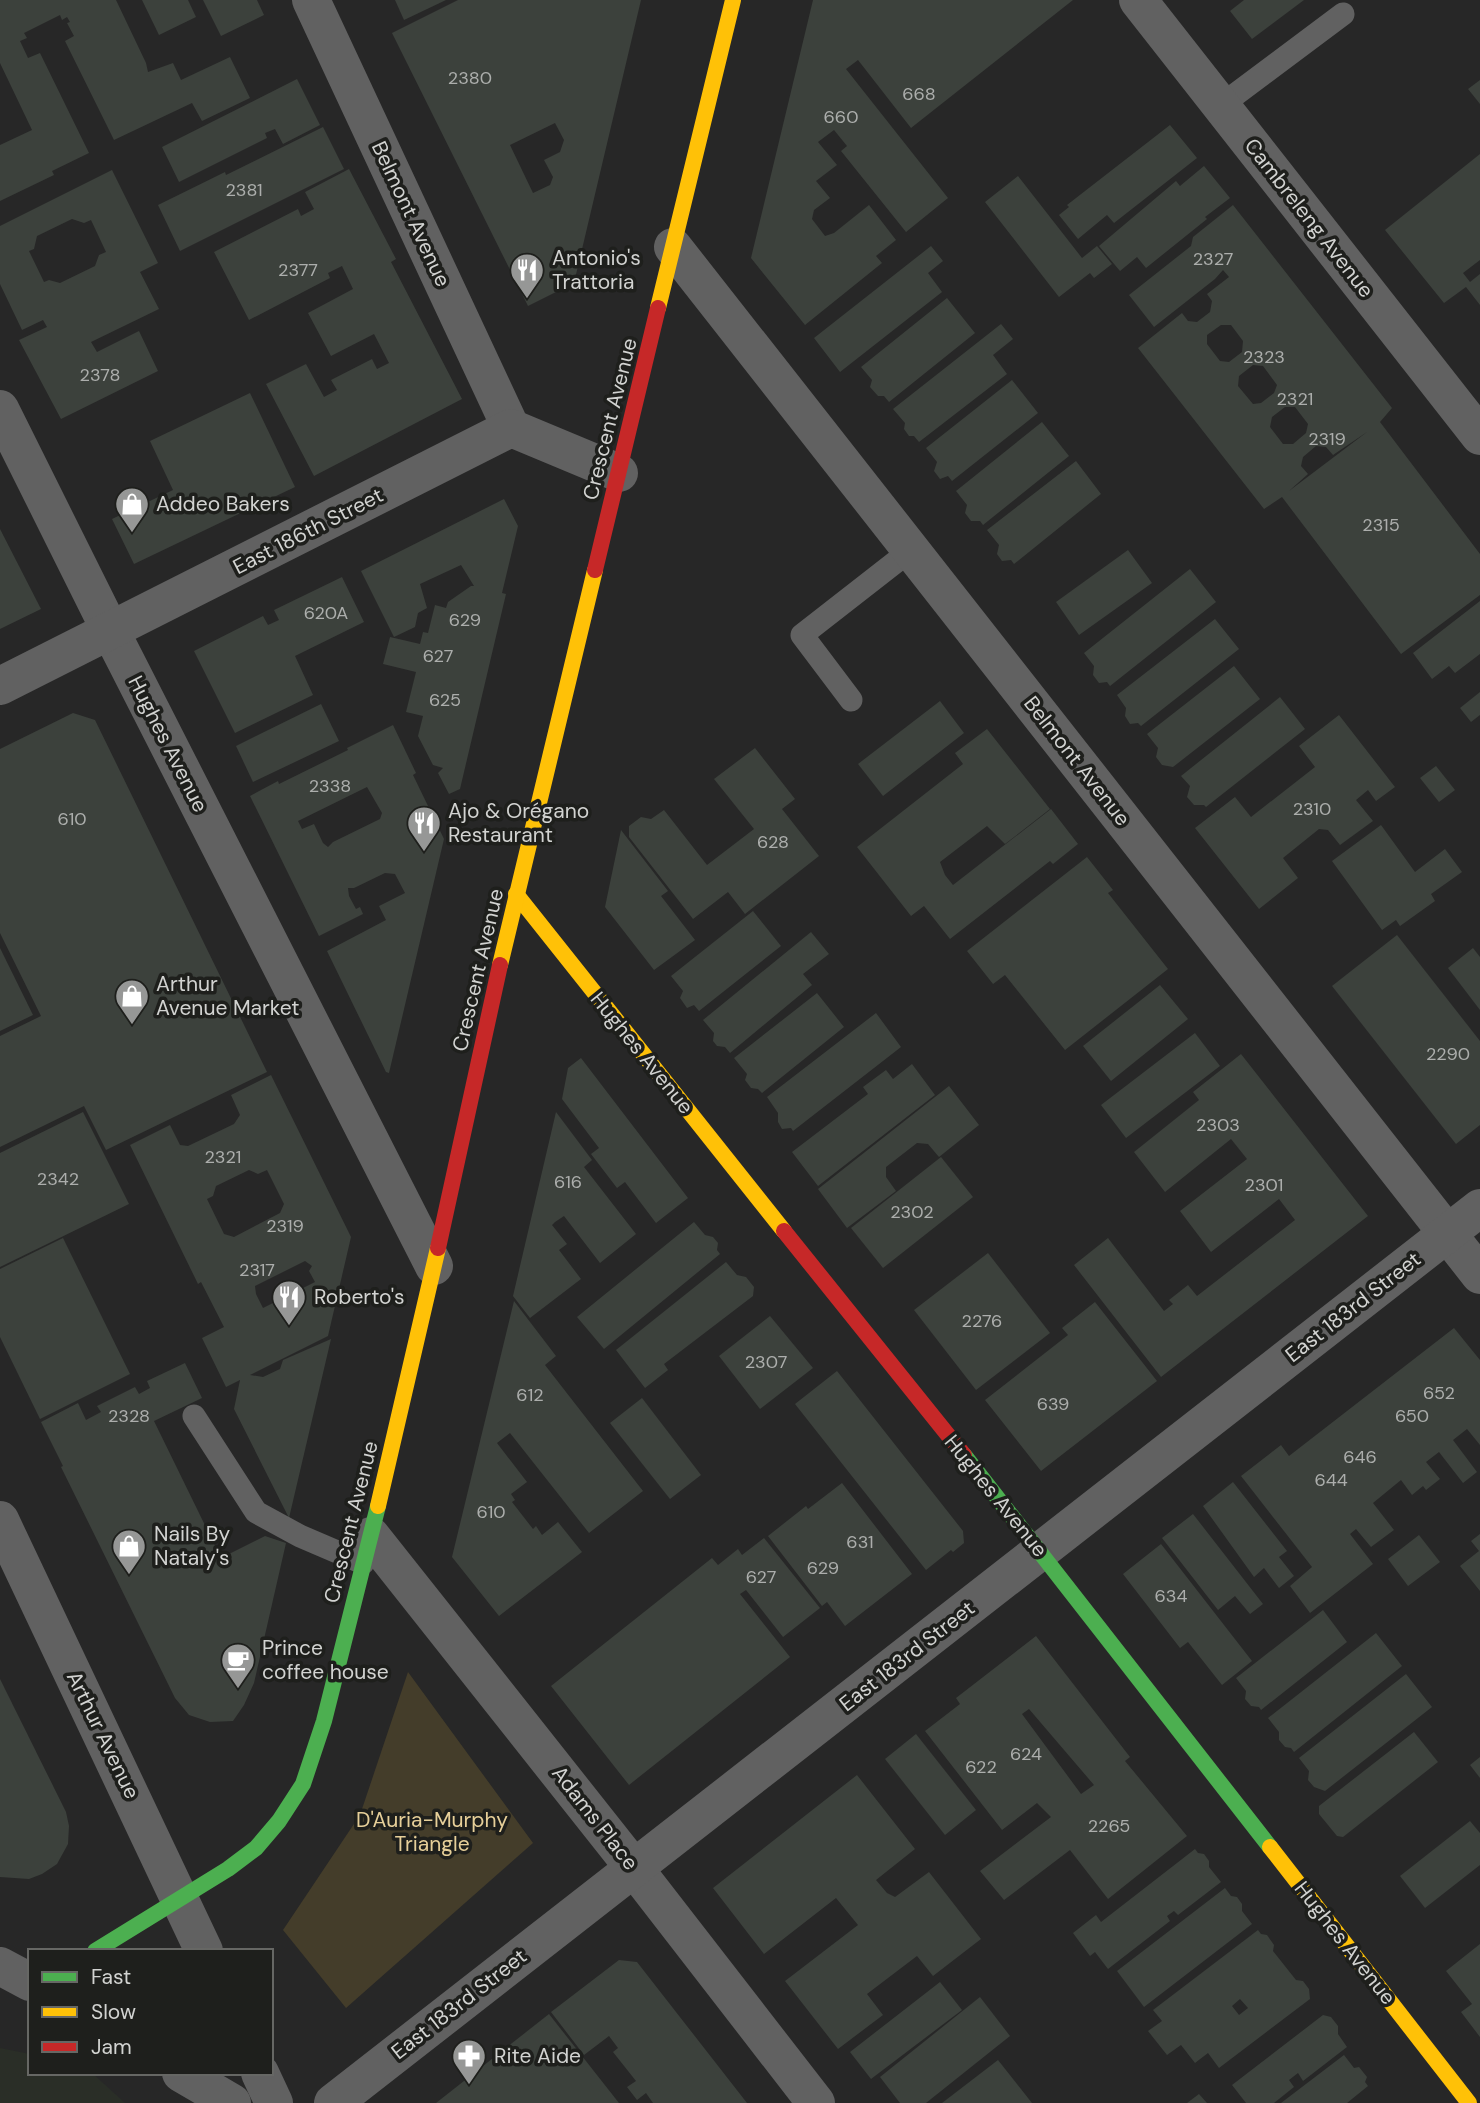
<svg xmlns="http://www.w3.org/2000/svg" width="1480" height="2103" viewBox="0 0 1480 2103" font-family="'DM Sans',sans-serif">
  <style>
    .built { fill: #2a2e27 }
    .green { fill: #443d2a }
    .building { fill: #3c413c; fill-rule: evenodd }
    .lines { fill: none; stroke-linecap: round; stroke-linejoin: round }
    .lane { stroke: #616161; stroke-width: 23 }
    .street { stroke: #616161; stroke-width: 38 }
    .fast { stroke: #4caf50; stroke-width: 16 }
    .slow { stroke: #ffc107; stroke-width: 16 }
    .jam { stroke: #c62828; stroke-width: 16 }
    .labels { text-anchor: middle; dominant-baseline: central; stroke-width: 7; stroke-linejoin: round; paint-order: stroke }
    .number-label { font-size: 18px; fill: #acaeac }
    .street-label { font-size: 21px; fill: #d2d3d1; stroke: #1e1f1c }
    .poi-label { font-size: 21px; fill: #d2d3d1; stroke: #1e1f1c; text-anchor: start }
    .park-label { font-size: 21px; fill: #e6cf99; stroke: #1e1f1c }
  </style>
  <rect width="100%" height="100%" fill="#272727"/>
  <path class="built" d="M0,2048L30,2054V2073H92L125,2103H0Z"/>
  <path class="green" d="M408,1672L533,1843L346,2008L283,1930L360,1815Z"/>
  <g class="building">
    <path d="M0,0H116L146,63L148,72L173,63L181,80L230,57L250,98L202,121L192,103L114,140L65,41L74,36L67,23L70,22L67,17L62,20L60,15L24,33L27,38L20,41L28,58L40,53L89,153L52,171L54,175L0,201V145L32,130L0,63Z"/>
    <path d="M142,0H188L196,17L159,35Z"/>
    <path d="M203,0H257L264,15L221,36Z"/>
    <path d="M395,0H446L404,20Z"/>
    <path d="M458,0H641L574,283L528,306L392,33ZM555,123L564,140L560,152L544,160L553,177L550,185L533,193L510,145Z"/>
    <path d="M813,0H1073L911,128L858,60L846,69L948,198L906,232L841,151L847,146L834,130L818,142L837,165L816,181L830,198L814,210L812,219L825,236L834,233L869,205L896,240L876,256L882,263L805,325L751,258Z"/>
    <path d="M1244,0H1304L1252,39L1230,11Z"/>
    <path d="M297,79L320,125L283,144L275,129L265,133L267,138L179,182L162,147Z"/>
    <path d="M1480,80V104L1468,89Z"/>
    <path d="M1170,125L1197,158L1114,223L1107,215L1078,239L1059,215L1069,207L1067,205Z"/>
    <path d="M323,127L344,169L180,251L158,205L225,172L226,175Z"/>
    <path d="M1480,154V260L1463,273L1470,282L1480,274V305L1466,287L1444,303L1385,230Z"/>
    <path d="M1204,166L1230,198L1205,217L1207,219L1146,268L1137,257L1120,271L1099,246L1176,181L1180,186Z"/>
    <path d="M349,169L396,259L391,262L462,399L314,476L266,384L306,364L324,397L337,390L331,380L372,359L377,369L389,363L374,334L331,356L308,313L353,289L342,266L328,273L330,278L249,320L214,252L298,209L301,216L314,209L305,192Z"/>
    <path d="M112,170L158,263L140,272L159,309L91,342L97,352L139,331L158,371L61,419L19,340L47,327L43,320L22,330L0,284V226ZM72,219L84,223L91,220L106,252L99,255L95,266L60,283L49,280L44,282L29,251L34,249L37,236Z"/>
    <path d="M1018,176L1082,258L1097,246L1112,264L1094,278L1090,273L1059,297L985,202Z"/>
    <path d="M1233,205L1392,408L1380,422L1480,554V595L1401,654L1282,497L1264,509L1138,348L1182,313L1188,321L1197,322L1210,312L1212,301L1207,294L1229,277L1223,270L1215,279L1154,327L1129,295L1191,246L1193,237ZM1221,325H1231L1243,341L1242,352L1229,362L1220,361L1207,344V335ZM1253,365L1263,366L1277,385L1274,393L1261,403L1253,404L1238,386L1239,376ZM1285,407H1295L1308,424L1306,433L1293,444H1283L1270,427L1272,417ZM1367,432L1289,491L1308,474L1301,466L1303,457L1316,446L1326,447L1333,455Z"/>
    <path d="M931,246L943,261L928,273L942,292L840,372L814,338Z"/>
    <path d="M947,298L975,333L889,402L884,396H878L870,387L872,380L861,367Z"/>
    <path d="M1001,324L1013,339L993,355L1007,374L919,442L914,436H909L904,429L905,423L893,409Z"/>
    <path d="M1012,380L1038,413L952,481L948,476L940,479L934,471L937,462L926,448Z"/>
    <path d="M250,393L295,487L134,564L112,519L173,490L150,441Z"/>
    <path d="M1042,422L1069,456L983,525L980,521H971L965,513L967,505L956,491Z"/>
    <path d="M1076,461L1101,494L1014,564L1011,560L1002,561L997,554L999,545L987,530Z"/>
    <path d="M504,499L518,526L502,593L506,594L460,789L449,794L438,773L443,768L433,765L418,736L423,716L406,712L416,672L383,664L390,637L420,644L423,632L428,633L435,605L446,608L448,602L471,586H474L461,565L420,584L427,608L418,613L415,627L394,637L361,571Z"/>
    <path d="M0,529L41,609L0,629Z"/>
    <path d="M1128,550L1152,583L1079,635L1056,602Z"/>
    <path d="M1190,569L1216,602L1110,686L1107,682L1099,683L1093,675L1094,666L1084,653Z"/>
    <path d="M342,577L364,622L295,656L313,695L235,733L194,651L263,616L268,625L279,620L274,610Z"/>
    <path d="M1480,601V654L1455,673L1449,666L1432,679L1413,653Z"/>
    <path d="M1215,619L1239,649L1141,726L1138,723L1130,724L1125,716L1126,708L1117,695Z"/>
    <path d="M1234,666L1260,699L1173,767L1162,765L1156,757L1158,748L1147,734Z"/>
    <path d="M1480,692V715L1471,722L1460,708Z"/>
    <path d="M1280,697L1305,729L1206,807L1204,805H1194L1187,797L1190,786L1181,776Z"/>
    <path d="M940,701L964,733L883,796L858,764Z"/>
    <path d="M321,704L339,741L253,782L236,746Z"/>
    <path d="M73,713L95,720L267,1072L106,1150L84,1106L0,1147V1036L41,1016L0,933V749Z"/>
    <path d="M1339,715L1395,787L1376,801L1368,790L1356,800L1373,821L1340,845L1328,830L1319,829L1283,858L1298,878L1259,909L1195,828L1235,797L1251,817L1315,767L1299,746Z"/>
    <path d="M393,725L416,773L413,775L444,839L389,1073L386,1072L327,951L386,920L379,906L405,893L395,874L385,873L354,888H348L349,896L356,909L360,907L363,914L319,936L250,796L278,781L279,784L348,750L347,748ZM367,787L382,813L380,819L333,842L328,847L323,843L314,824L302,829L298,821Z"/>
    <path d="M987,729L1050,809L1005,844L987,826L940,862L945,875L953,885L1051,809L1078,844L1053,864L1050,861L950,939L924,906L911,916L857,847L963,764L955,753Z"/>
    <path d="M755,748L795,799L782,809L819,856L745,914L728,892L693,919L629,837V826L641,817L651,819L664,810L707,865L754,829L714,779Z"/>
    <path d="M1436,766L1455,790L1439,802L1420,778Z"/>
    <path d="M1381,825L1415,872L1445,849L1462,872L1431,894L1435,901L1400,926L1396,920L1382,930L1332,861Z"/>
    <path d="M621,830L668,891L661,896L695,940L654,970L605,907Z"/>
    <path d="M1087,857L1113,890L1108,893L1168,969L1065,1050L1005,975L993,984L967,951Z"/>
    <path d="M753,911L781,946L699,1011L694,1005L687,1008L680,998L683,991L671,976Z"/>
    <path d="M811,932L829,954L803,974L812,985L730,1053L725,1047L717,1046L713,1041L714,1033L703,1020Z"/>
    <path d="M1397,935L1480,1041V1125L1456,1144L1332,986Z"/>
    <path d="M0,948L33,1015L0,1031Z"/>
    <path d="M1473,948L1480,957V1010L1448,968Z"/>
    <path d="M1160,985L1188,1019L1111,1081L1083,1046Z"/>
    <path d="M817,993L844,1027L762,1093L758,1089L751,1088L745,1080L747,1074L734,1058Z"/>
    <path d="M876,1013L901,1047L793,1131L791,1128L782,1129L778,1122V1113L767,1097Z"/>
    <path d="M1195,1033L1220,1066L1126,1138L1101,1105Z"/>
    <path d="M1241,1054L1368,1216L1161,1377L1074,1265L1108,1238L1164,1311L1173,1304L1169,1300L1188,1285L1197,1296L1295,1220L1279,1199L1211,1252L1180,1211L1247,1159L1231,1139L1165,1192L1134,1152L1199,1100L1193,1092Z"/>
    <path d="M581,1058L688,1198L656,1223L625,1182L617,1188L591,1154L599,1148L562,1099L568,1068Z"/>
    <path d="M912,1064L935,1095L818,1186L792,1152L868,1094L863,1087L886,1070L893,1079Z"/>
    <path d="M271,1075L351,1237L328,1336L250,1375L263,1377L280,1369L283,1360L331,1339L289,1518L234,1409L240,1380L226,1387L202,1338L224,1327L201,1282L198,1284L130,1145L170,1125L180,1145L188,1146L234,1124L240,1115L231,1095ZM249,1170L258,1174L267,1170L284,1204L280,1213L234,1237L224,1234L207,1199L213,1196L216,1186ZM305,1261L312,1266L309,1271L315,1282L263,1308L256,1294L255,1286Z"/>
    <path d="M949,1086L979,1125L939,1157L928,1144L917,1143L886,1167V1177L896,1191L847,1228L818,1189Z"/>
    <path d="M83,1112L129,1204L0,1267V1153Z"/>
    <path d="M556,1112L592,1160L584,1167L636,1234L600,1263L564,1216L555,1222L552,1225L567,1244L559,1250L581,1279L530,1318L513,1296Z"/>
    <path d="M941,1157L973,1197L883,1268L851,1228Z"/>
    <path d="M694,1222L705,1235L713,1237L718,1243L717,1250L720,1254L604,1349L577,1317Z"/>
    <path d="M63,1238L130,1374L40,1419L0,1337V1269Z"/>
    <path d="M988,1253L1050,1333L976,1390L914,1310Z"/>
    <path d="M726,1262L737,1275L746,1277L754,1287L753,1296L664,1364L668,1370L645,1388L616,1350Z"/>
    <path d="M514,1301L556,1356L545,1365L643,1491L589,1533L510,1433L497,1443L527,1482L511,1494L515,1500L512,1502L533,1529L536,1526L542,1535L558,1522L582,1552L499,1616L452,1557Z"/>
    <path d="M1095,1302L1157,1381L1041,1471L985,1400L1068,1335L1062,1328Z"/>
    <path d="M770,1316L813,1368L760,1409L719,1356Z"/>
    <path d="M1454,1328L1480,1360V1445L1467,1429L1453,1440L1477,1472L1463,1483L1439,1452L1426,1462L1440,1479L1426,1490L1423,1486L1412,1495L1401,1480L1373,1503L1394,1530L1371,1547L1356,1529L1350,1534L1373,1564L1310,1613L1290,1586L1312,1567L1241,1476L1281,1445L1289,1456Z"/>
    <path d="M185,1363L202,1398L154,1421L221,1558L265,1536L286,1543L254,1683L244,1705L233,1721L210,1722L189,1715L175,1698L61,1467L63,1466L41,1422L78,1403L86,1420L101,1412L97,1406L135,1387L139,1394L150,1388L147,1381Z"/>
    <path d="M837,1371L963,1531L964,1543L953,1552L951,1550L926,1570L795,1404Z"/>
    <path d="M642,1398L701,1475L670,1499L610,1423Z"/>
    <path d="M1233,1482L1287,1551L1279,1557L1294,1576L1279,1588L1264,1568L1254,1577L1203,1506Z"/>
    <path d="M842,1483L912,1574L845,1626L827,1602L822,1606L768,1536L806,1506L808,1509Z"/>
    <path d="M1193,1514L1263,1604L1250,1614L1235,1596L1218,1610L1162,1538Z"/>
    <path d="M1480,1534V1591L1460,1566L1479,1551L1471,1541Z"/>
    <path d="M1419,1535L1440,1562L1408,1586L1388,1559Z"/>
    <path d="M764,1538L820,1608L783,1637L746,1590L740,1594L790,1657L629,1785L551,1686L712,1558L718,1565L738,1549L742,1555Z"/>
    <path d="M1161,1544L1252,1661L1222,1685L1188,1642L1180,1648L1123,1574Z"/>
    <path d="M1323,1610L1347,1642L1261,1710L1259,1707L1251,1706L1245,1699L1246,1691L1236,1678Z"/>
    <path d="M1376,1633L1402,1666L1294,1752L1291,1748L1285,1747L1279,1740V1732L1268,1718Z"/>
    <path d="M1036,1636L1130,1757L1125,1761L1187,1836L1108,1899L1070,1850L1004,1900L980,1871L1051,1817L1037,1803L1002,1830L925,1731L960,1704L956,1698ZM1029,1709L1094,1785L1081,1794L1022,1714Z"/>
    <path d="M1406,1674L1432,1707L1325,1791L1314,1787L1308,1780L1309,1771L1299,1758Z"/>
    <path d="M0,1679L66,1812L69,1826L68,1844L57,1864L42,1874L29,1879L0,1877Z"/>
    <path d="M1414,1732L1438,1762L1343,1837L1337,1836L1319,1814V1806Z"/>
    <path d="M916,1734L976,1810L945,1835L885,1759Z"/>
    <path d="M1480,1757V1778L1470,1765Z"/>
    <path d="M857,1775L915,1849L876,1880L887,1893L895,1897L929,1872L981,1939L933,1976L917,1956L867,1994L883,2015L838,2049L785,1981L858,1925L836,1898L764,1954L713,1888Z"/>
    <path d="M1470,1821L1480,1833V1865L1425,1908L1400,1876Z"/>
    <path d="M1195,1849L1198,1853L1204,1854L1209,1861V1867L1221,1882L1178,1915L1174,1911L1167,1916L1170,1921L1108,1969L1095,1952L1090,1956L1073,1933L1096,1915L1101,1922Z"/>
    <path d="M1225,1888L1231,1896L1237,1897L1242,1904V1911L1252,1924L1144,2007L1117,1971Z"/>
    <path d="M1258,1930L1261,1934L1267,1935L1274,1945L1273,1951L1296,1980L1303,1981L1309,1989L1310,1999L1219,2068L1208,2053L1195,2063L1181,2045L1167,2055L1148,2031L1162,2021L1153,2010ZM1240,1999L1248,2008L1239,2015L1232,2006Z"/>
    <path d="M1480,1944V2037L1461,2012L1472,2004L1446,1971Z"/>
    <path d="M619,1960L637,1962L747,2103H653L646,2093L637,2100L627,2087L636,2081L613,2052L618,2048L609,2036L584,2055L551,2012Z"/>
    <path d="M940,1982L962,2010L871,2079L850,2052Z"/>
    <path d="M980,1997L1010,2036L926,2103H900L880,2077Z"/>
    <path d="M549,2014L619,2103H436Z"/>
    <path d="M1323,2015L1331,2017L1338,2026V2034L1347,2047L1303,2081L1298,2073L1289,2080L1294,2087L1274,2103H1246L1232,2085Z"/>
    <path d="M1344,2055L1354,2068L1359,2067L1367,2077L1365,2082L1368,2086L1347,2103H1281Z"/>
    <path d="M998,2060L1032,2103H942Z"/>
    <path d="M1199,2094L1207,2103H1187Z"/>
  </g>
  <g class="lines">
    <g class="lane">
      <path d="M1220,106L1343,14"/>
      <path d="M851,700L802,635L911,550"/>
      <path d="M194,1416L256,1512L300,1536L363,1563"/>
    </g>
    <g class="street">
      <path d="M311,0L511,428"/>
      <path d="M1138,0L1480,436"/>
      <path d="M673,247L1480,1275"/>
      <path d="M0,409L111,632L434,1266"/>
      <path d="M0,686L511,428L619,473"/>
      <path d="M0,1520L204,1951"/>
      <path d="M371,1536L634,1868L816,2103"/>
      <path d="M0,1966L30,1982"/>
      <path d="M181,2073L232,2103"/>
      <path d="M260,2073L274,2103"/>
      <path d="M333,2103L1480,1208"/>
    </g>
    <g class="fast">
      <path d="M964,1455L1270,1847"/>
      <path d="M95,1951L228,1869L256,1848L279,1821L303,1784L324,1721L378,1506"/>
    </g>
    <g class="slow">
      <path d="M658,308L733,0"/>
      <path d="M516,894L784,1231"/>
      <path d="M500,965L595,570"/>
      <path d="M378,1506L438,1248"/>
      <path d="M1270,1847L1469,2103"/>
    </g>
    <g class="jam">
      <path d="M595,570L658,308"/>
      <path d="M784,1231L964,1455"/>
      <path d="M438,1248L500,965"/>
    </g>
  </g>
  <defs>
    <g id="restaurant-pin" transform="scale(1.75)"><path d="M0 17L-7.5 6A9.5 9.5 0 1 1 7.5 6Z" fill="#969796" stroke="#1e1f1c"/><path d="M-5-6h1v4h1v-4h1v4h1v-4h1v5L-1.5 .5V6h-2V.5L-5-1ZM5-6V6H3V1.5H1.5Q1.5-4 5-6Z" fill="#fff"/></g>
    <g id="shop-pin" transform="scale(1.75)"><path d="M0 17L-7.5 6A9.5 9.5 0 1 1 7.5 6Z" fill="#969796" stroke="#1e1f1c"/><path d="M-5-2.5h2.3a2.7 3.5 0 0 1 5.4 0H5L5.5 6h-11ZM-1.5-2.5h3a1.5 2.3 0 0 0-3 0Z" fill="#fff"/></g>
    <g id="cafe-pin" transform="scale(1.75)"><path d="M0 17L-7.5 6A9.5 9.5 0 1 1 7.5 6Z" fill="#969796" stroke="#1e1f1c"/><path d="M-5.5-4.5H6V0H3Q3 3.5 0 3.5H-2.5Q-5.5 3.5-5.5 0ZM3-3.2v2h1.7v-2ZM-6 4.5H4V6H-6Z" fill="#fff"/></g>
    <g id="pharmacy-pin" transform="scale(1.75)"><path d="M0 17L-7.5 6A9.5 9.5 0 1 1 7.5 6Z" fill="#969796" stroke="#1e1f1c"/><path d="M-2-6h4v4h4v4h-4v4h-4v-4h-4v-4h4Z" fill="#fff"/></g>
  </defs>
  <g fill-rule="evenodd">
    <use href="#restaurant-pin" x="527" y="270"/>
    <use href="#shop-pin" x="132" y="504"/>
    <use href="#restaurant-pin" x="424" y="823"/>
    <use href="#shop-pin" x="132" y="996"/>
    <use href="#restaurant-pin" x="289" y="1297"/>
    <use href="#shop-pin" x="129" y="1546"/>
    <use href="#cafe-pin" x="238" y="1660"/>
    <use href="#pharmacy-pin" x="469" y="2056"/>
  </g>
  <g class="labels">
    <g class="number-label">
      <text x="470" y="78">2380</text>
      <text x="919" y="94">668</text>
      <text x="841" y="117">660</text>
      <text x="244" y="190">2381</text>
      <text x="1213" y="259">2327</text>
      <text x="298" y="270">2377</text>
      <text x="1264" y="357">2323</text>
      <text x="100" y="375">2378</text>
      <text x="1295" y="399">2321</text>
      <text x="1327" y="439">2319</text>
      <text x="1381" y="525">2315</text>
      <text x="326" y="613">620A</text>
      <text x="465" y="620">629</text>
      <text x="438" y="656">627</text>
      <text x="445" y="700">625</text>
      <text x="330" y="786">2338</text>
      <text x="1312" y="809">2310</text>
      <text x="72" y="819">610</text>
      <text x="773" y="842">628</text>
      <text x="1448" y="1054">2290</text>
      <text x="1218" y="1125">2303</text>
      <text x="223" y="1157">2321</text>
      <text x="58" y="1179">2342</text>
      <text x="568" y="1182">616</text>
      <text x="1264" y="1185">2301</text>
      <text x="912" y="1212">2302</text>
      <text x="285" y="1226">2319</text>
      <text x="257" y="1270">2317</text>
      <text x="982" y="1321">2276</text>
      <text x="766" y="1362">2307</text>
      <text x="1439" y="1393">652</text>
      <text x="530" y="1395">612</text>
      <text x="1053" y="1404">639</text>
      <text x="129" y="1416">2328</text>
      <text x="1412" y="1416">650</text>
      <text x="1360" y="1457">646</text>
      <text x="1331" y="1480">644</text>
      <text x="491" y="1512">610</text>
      <text x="860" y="1542">631</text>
      <text x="823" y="1568">629</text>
      <text x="761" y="1577">627</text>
      <text x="1171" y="1596">634</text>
      <text x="1026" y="1754">624</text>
      <text x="981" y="1767">622</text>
      <text x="1109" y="1826">2265</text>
    </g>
    <g class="street-label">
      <text transform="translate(411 214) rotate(65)">Belmont Avenue</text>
      <text transform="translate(1309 218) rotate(52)">Cambreleng Avenue</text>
      <text transform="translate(610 419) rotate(-76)">Crescent Avenue</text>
      <text transform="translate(308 531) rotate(-27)">East 186th Street</text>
      <text transform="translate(168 744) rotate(63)">Hughes Avenue</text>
      <text transform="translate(1077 761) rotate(52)">Belmont Avenue</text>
      <text transform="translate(478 970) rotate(-77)">Crescent Avenue</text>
      <text transform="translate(642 1053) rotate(51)">Hughes Avenue</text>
      <text transform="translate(1353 1307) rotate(-38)">East 183rd Street</text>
      <text transform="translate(996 1496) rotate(51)">Hughes Avenue</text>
      <text transform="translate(351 1522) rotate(-76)">Crescent Avenue</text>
      <text transform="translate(907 1656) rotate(-38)">East 183rd Street</text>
      <text transform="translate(103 1735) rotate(64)">Arthur Avenue</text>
      <text transform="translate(595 1818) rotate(52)">Adams Place</text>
      <text transform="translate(1345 1943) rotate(52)">Hughes Avenue</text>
      <text transform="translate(459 2004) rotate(-38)">East 183rd Street</text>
    </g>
    <g class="poi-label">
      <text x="552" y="258">Antonio's<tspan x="552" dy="24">Trattoria</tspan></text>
      <text x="156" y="504">Addeo Bakers</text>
      <text x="448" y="811">Ajo &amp; Orégano<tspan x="448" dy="24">Restaurant</tspan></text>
      <text x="156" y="984">Arthur<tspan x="156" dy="24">Avenue Market</tspan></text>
      <text x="314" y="1297">Roberto's</text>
      <text x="154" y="1534">Nails By<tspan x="154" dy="24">Nataly's</tspan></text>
      <text x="262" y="1648">Prince<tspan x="262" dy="24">coffee house</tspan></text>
      <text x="494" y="2056">Rite Aide</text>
    </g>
    <g class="park-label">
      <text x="432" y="1820">D'Auria-Murphy<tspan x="432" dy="24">Triangle</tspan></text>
    </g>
  </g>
  <rect x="28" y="1949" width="245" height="126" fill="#1e1f1c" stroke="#666764" stroke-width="2"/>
  <rect x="42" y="1972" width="35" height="10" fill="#4caf50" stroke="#666764" stroke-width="2"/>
  <text x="91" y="1984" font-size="21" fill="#d2d3d1">Fast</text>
  <rect x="42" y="2007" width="35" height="10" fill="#ffc107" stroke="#666764" stroke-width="2"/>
  <text x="91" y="2019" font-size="21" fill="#d2d3d1">Slow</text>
  <rect x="42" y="2042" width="35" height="10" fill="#c62828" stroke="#666764" stroke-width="2"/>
  <text x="91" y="2054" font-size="21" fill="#d2d3d1">Jam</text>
</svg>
